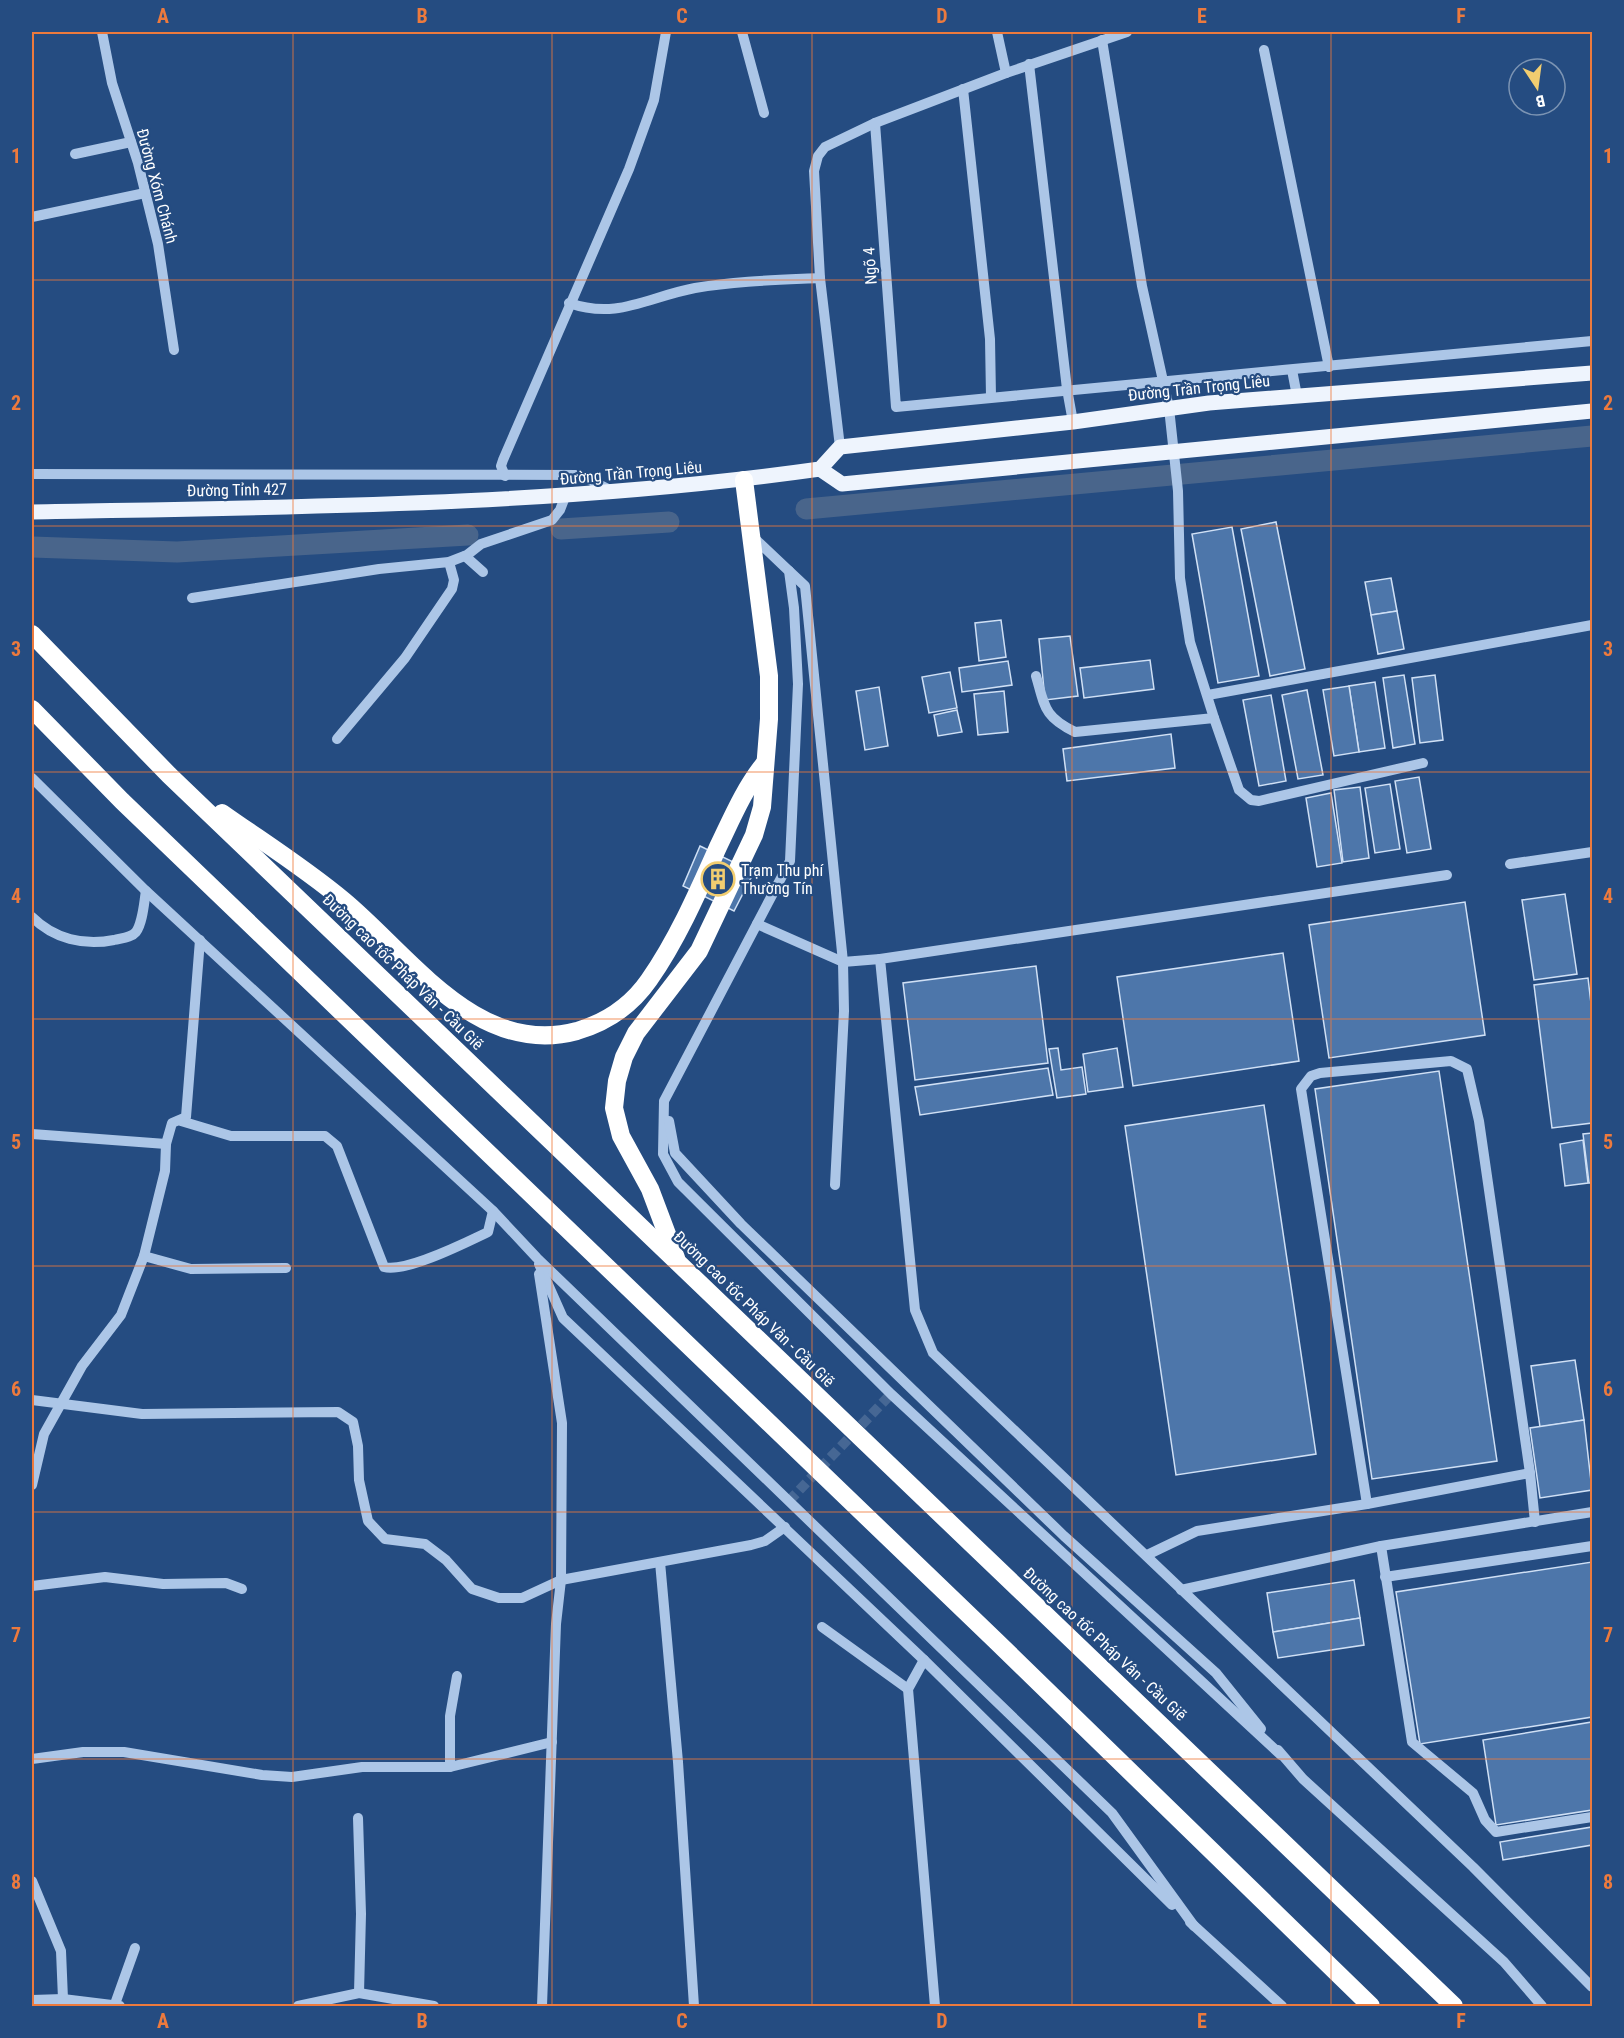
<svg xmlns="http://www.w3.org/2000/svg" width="1624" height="2038" viewBox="0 0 1624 2038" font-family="'Roboto Condensed',sans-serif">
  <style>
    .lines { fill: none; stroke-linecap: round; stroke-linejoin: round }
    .canal { stroke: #49658b; stroke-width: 21 }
    .building { fill: #4d76aa; stroke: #d0e0f5; stroke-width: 1.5 }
    .minor-tunnel { stroke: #466794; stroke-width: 10; stroke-dasharray: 10 5; stroke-linecap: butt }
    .minor { stroke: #acc6e7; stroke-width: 10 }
    .major { stroke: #eef4fd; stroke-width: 15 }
    .highway { stroke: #fff; stroke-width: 18 }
    .grid { fill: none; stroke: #ed7a3d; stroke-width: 1.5; stroke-opacity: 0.55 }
    .labels { text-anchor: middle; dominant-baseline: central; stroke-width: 4.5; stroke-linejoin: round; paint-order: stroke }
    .street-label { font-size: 16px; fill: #fff; stroke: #254c81 }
    .poi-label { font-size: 16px; fill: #fff; stroke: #254c81; text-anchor: start }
    .neatline { fill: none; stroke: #ed7a3d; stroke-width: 2 }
    .grid-label { font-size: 20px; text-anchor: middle; font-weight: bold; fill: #ed7a3d }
  </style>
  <rect width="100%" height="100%" fill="#254c81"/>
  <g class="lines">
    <g class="canal">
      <path d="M806,509L1592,436"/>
      <path d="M561,529L669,522"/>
      <path d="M32,547L177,552L468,535"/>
    </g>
  </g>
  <g class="building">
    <path d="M1276,522L1305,669L1270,676L1241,529Z"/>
    <path d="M1232,527L1259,676L1218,683L1192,534Z"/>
    <path d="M1391,578L1397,611L1371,615L1365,582Z"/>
    <path d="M1397,611L1404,649L1378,654L1371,615Z"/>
    <path d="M1001,620L1006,657L979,661L975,623Z"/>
    <path d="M1070,636L1078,696L1045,700L1039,639Z"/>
    <path d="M1150,660L1154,689L1084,698L1080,668Z"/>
    <path d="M1008,661L1012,685L962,692L959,668Z"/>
    <path d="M950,672L957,708L929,713L922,677Z"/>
    <path d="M1404,675L1415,744L1393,748L1383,678Z"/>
    <path d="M1435,675L1443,740L1420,743L1412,678Z"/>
    <path d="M1375,682L1385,748L1359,752L1349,686Z"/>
    <path d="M1349,686L1359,752L1334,756L1323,690Z"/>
    <path d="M879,687L888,746L865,750L856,691Z"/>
    <path d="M1307,690L1323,775L1298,779L1282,695Z"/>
    <path d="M1004,691L1008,732L978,735L974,694Z"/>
    <path d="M1271,695L1286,781L1259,786L1243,700Z"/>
    <path d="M957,710L962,732L938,736L934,715Z"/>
    <path d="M1171,734L1175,768L1067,781L1063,749Z"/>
    <path d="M1419,777L1431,849L1407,853L1395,781Z"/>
    <path d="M1390,784L1400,849L1375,853L1365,788Z"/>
    <path d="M1360,787L1369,858L1343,862L1334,790Z"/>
    <path d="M1331,793L1342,863L1317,867L1306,798Z"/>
    <path d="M700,846L754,872L734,911L683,886Z"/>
    <path d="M1565,894L1577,974L1534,980L1522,900Z"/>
    <path d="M1465,902L1485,1035L1329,1058L1309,925Z"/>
    <path d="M1283,953L1299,1061L1133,1086L1117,977Z"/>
    <path d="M1036,966L1048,1063L915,1080L903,983Z"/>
    <path d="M1588,978L1592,1012V1123L1552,1128L1534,985Z"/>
    <path d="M1058,1048L1061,1070L1082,1067L1086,1094L1057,1098L1049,1049Z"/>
    <path d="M1117,1048L1123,1087L1088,1092L1083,1054Z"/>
    <path d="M1048,1068L1053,1095L920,1115L915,1087Z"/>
    <path d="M1439,1071L1497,1461L1372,1479L1315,1089Z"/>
    <path d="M1264,1105L1316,1454L1176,1475L1125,1126Z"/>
    <path d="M1592,1133V1183H1589L1583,1134Z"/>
    <path d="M1583,1140L1588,1183L1565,1186L1560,1144Z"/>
    <path d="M1575,1360L1584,1420L1540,1427L1531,1366Z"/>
    <path d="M1584,1420L1592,1490L1540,1498L1530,1428Z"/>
    <path d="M1592,1562V1717L1420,1744L1396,1592Z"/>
    <path d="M1354,1580L1360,1618L1273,1632L1267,1593Z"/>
    <path d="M1360,1618L1364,1645L1278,1658L1273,1632Z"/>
    <path d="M1592,1722V1810L1496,1825L1483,1740Z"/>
    <path d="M1592,1827V1845L1503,1860L1500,1842Z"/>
  </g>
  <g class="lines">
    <path class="minor-tunnel" d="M789,1501L891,1394"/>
    <g class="minor">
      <path d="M102,32L112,83L138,163L158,244L174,350"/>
      <path d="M742,32L764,113"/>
      <path d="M997,32L1006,73"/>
      <path d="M1264,50L1329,367"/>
      <path d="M1029,64L1067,389L1073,422"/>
      <path d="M963,89L990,339L991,397"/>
      <path d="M875,123L896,407C1128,383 1360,364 1592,341"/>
      <path d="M75,154L131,142"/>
      <path d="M32,217L145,193"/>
      <path d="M569,303C618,320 647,297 695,288C736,281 778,280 820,278"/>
      <path d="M1292,370L1297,396"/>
      <path d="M840,447L820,278L814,171L818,156L825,147L875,123L1006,73L1127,32"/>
      <path d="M32,474L580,475L612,491"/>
      <path d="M505,476L501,466L503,460L629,169L654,100L666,32"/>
      <path d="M752,536L789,571L794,608L798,684L790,861L664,1101L663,1154L678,1182L891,1394L1281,1755"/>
      <path d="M465,556L483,572"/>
      <path d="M789,571L805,586L843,962L844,1011L835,1185"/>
      <path d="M192,598L379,569L449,562L467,555L481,544L552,520L560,510L565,497"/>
      <path d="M1036,676C1045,707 1044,717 1075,732L1214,718L1190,642L1180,578L1178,491L1169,408L1142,286L1102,40"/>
      <path d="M1208,695L1592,625"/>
      <path d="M1214,718L1239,790L1251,800L1259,801L1423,763"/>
      <path d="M337,739L405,658L452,589L454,580L449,562"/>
      <path d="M32,778L146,891L493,1211L537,1258L1112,1813L1194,1926"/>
      <path d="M1510,864L1592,852"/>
      <path d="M1447,875L880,959L915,1310L933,1353L1473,1867L1592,1987"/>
      <path d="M32,917C54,939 84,946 114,940C122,938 131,938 136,932C143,922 144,902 146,891"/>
      <path d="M757,924L843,962L880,959"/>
      <path d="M181,1121L231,1136H325L337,1146L384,1267C406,1273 467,1242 488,1232L493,1211"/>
      <path d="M669,1121L675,1153L741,1224L1064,1536L1216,1673L1261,1729"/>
      <path d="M32,1134L166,1144"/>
      <path d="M144,1256L191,1269L286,1268"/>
      <path d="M539,1264L563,1318L924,1660L1172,1905"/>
      <path d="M539,1274L562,1423L561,1580L556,1624L542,2006"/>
      <path d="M32,1400L142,1414L338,1412L353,1422L358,1446L359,1480L368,1521L385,1539L425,1544L446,1560L472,1589L499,1598H522L561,1580L751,1545L765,1541L785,1527"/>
      <path d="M32,1485L44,1434L82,1366L121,1315L144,1256L165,1171L166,1144L172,1123L186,1117L200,940"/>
      <path d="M1367,1504L1301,1089L1311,1076L1320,1073L1451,1061L1467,1069L1479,1121L1530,1473L1535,1522"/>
      <path d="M1381,1546L1412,1742L1473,1793L1485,1820L1496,1832L1592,1817"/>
      <path d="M1147,1555L1197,1531L1367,1504L1530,1473"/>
      <path d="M660,1562L678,1762L694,2006"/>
      <path d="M1385,1577L1592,1546"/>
      <path d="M32,1586L105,1577L163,1584L226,1583L242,1589"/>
      <path d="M1181,1590L1381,1546L1592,1512"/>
      <path d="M822,1627L908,1689"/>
      <path d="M924,1660L908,1689L935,2006"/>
      <path d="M1278,1750L1303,1779L1504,1962L1542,2006"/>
      <path d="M32,1759L83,1752H124L262,1775L292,1777L362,1767H450L552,1742"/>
      <path d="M450,1767V1716L457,1676"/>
      <path d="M358,1818L361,1914L359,1993"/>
      <path d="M32,1881L61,1951L63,1999L67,2006"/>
      <path d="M1190,1922L1282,2006"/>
      <path d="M32,2000L63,1999L120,2006"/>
      <path d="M115,2004L135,1948"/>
      <path d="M298,2006L359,1993L434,2006"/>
    </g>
    <g class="major">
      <path d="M820,469L842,484L1592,411"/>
      <path d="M32,512C295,507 558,506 820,469L840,447L1073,422L1209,403L1592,373"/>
    </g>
    <g class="highway">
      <path d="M32,634L169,775L1454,2006"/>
      <path d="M32,709L122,801L996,1641L1371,2006"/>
      <path d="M222,813C263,842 306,869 344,901C410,956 478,1058 577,1031C607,1022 631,1006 649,980C677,940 698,892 718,847C732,818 744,789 764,764"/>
      <path d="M676,1258L650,1189L621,1136L614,1108L617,1081L624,1057L636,1033L699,951L754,835L762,807L769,719V676L744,480"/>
    </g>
  </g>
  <path class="grid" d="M293,32V2006M552,32V2006M812,32V2006M1072,32V2006M1331,32V2006M32,280H1592M32,526H1592M32,772H1592M32,1019H1592M32,1266H1592M32,1512H1592M32,1759H1592"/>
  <defs>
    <g id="building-ring" transform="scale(1.725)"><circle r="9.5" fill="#254c81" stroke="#f1cd70" stroke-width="1.5"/><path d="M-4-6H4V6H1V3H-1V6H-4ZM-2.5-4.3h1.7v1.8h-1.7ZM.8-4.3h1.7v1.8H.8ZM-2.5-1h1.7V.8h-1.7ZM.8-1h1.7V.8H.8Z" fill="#f1cd70"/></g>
  </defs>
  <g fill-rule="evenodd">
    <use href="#building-ring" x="718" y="879"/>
  </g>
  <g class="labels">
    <g class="street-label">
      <text transform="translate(157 186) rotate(75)">Đường Xóm Chánh</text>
      <text transform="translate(870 266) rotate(-94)">Ngõ 4</text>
      <text transform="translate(1199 388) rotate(-6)">Đường Trần Trọng Liêu</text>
      <text transform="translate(631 473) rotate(-5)">Đường Trần Trọng Liêu</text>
      <text transform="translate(237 490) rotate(-1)">Đường Tỉnh 427</text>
      <text transform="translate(403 972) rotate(44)">Đường cao tốc Pháp Vân - Cầu Giẽ</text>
      <text transform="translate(754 1309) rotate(44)">Đường cao tốc Pháp Vân - Cầu Giẽ</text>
      <text transform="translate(1105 1644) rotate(43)">Đường cao tốc Pháp Vân - Cầu Giẽ</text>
    </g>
    <g class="poi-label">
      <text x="741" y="870">Trạm Thu phí<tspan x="741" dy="18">Thường Tín</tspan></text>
    </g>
  </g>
  <rect width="1624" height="2038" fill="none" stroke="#254c81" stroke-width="66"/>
  <g transform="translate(1537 87) rotate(167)"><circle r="28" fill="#254c81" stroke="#7c94b3" stroke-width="1.5"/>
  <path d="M0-4.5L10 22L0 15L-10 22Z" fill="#f1cd70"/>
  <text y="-9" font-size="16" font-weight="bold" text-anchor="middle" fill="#ffffff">B</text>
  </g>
  <rect x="33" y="33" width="1558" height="1972" class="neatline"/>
  <g class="grid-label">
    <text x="163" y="23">A</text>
    <text x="422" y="23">B</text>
    <text x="682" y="23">C</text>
    <text x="942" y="23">D</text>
    <text x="1202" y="23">E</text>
    <text x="1461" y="23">F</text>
    <text x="16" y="163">1</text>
    <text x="1608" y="163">1</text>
    <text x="16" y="410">2</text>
    <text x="1608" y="410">2</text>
    <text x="16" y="656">3</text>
    <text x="1608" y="656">3</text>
    <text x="16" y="903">4</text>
    <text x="1608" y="903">4</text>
    <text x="16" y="1149">5</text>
    <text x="1608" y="1149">5</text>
    <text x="16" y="1396">6</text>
    <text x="1608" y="1396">6</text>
    <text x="16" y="1642">7</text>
    <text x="1608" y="1642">7</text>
    <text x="16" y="1889">8</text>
    <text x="1608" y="1889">8</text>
    <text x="163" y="2028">A</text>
    <text x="422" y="2028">B</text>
    <text x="682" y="2028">C</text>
    <text x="942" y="2028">D</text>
    <text x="1202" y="2028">E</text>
    <text x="1461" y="2028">F</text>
  </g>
</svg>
